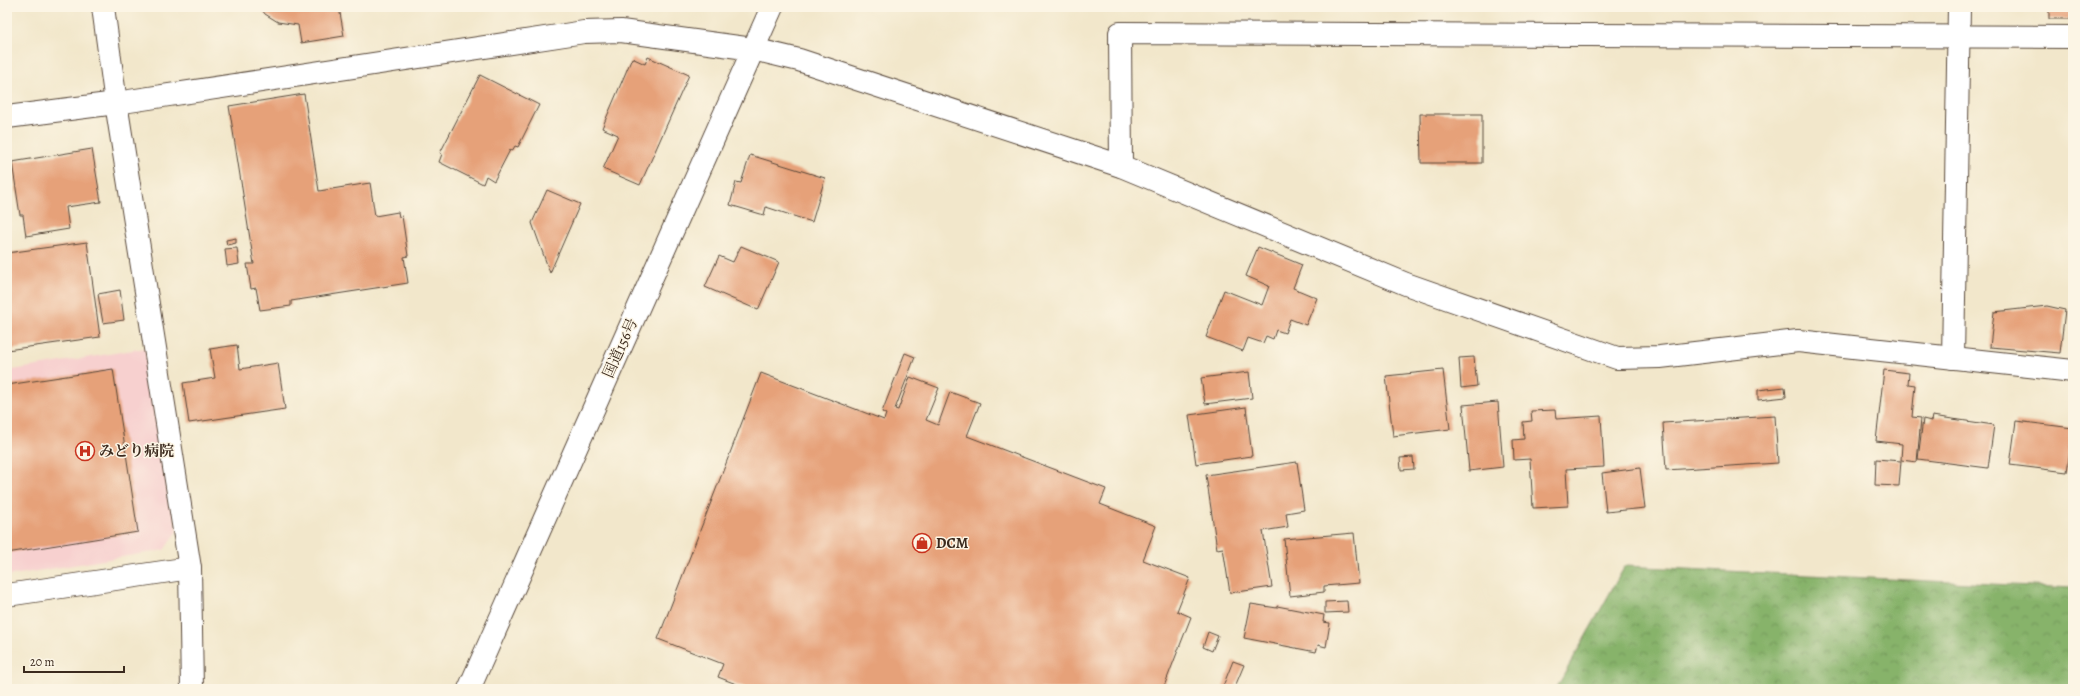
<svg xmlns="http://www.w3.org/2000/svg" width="2080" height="696" viewBox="0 0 2080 696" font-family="Alegreya,'Noto Serif JP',serif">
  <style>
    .built { fill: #f7d0cf }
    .forest { fill: url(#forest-crowns); stroke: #616e44 }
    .building { fill: #e6a179 }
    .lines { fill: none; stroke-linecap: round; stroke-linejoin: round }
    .street-casing { stroke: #564638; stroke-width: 24 }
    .highway-casing { stroke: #564638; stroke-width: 24 }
    .street { stroke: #fff; stroke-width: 22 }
    .highway { stroke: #fff; stroke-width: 22 }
    .labels { text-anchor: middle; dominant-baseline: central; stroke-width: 3; stroke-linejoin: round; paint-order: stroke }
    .street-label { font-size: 15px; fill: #3b2a1e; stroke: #fcf5e5 }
    .poi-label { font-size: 15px; font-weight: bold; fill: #3b2a1e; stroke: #fcf5e5; text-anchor: start }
  </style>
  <defs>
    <pattern id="forest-crowns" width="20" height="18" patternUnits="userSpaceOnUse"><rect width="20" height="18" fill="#87b36b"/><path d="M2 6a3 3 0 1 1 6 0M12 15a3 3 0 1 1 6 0" fill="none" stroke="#709257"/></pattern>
  </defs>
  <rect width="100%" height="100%" fill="#fcf5e5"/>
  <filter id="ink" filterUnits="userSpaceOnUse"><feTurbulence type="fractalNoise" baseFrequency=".025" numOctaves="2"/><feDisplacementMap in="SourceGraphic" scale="8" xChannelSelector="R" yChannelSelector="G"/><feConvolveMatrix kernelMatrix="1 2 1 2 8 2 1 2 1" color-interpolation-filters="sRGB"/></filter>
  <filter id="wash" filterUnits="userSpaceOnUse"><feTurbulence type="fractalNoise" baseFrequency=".012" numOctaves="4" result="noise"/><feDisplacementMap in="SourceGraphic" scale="16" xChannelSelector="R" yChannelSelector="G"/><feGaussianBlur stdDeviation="0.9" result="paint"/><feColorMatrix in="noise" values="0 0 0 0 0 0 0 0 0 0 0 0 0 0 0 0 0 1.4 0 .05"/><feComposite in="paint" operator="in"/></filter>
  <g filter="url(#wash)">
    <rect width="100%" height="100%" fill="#f2e7cb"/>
    <path class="built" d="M145,348L177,531L164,550L7,576V371Z"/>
    <path class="forest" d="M1625,566L2073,588V689H1556Z"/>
    <g id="blocks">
      <g class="building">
        <path d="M260,7H339L344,36L301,43L298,25L278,22L265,14Z"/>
        <rect x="2049" y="7" width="24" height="12"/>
        <path d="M648,57L689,75L640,185L603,169L618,135L602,128L632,58L645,64Z"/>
        <path d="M480,75L539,105L518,147L515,146L512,151L510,150L494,181L486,176L483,184L439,162L442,154L440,153Z"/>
        <path d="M304,94L319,191L370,183L375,216L398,212L399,217L402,216L408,256L404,257L408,283L291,301V306L260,310L256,288L251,289L247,264H254L229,106Z"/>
        <path d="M1420,114H1482V163H1421Z"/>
        <path d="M92,149L101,202L66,207L69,229L26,236L23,215H20L12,162Z"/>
        <path d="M750,155L825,178L812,222L766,207L764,215L730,205L736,182L741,183Z"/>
        <path d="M547,190L580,204L550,273L532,223Z"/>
        <path d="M236,238V243L227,245L226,240Z"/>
        <path d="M87,242L100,337L7,350V253Z"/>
        <path d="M741,246L779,262L758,310L705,287L719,256L733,262Z"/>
        <path d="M1258,247L1302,265L1293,288L1317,298L1306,325L1290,319L1285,333L1276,330L1273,339L1266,336L1263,343L1248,338L1243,351L1206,337L1224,290L1262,305L1269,286L1246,276Z"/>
        <path d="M237,248L239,264L227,266L225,249Z"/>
        <path d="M120,290L124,320L103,323L98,294Z"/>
        <path d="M2047,306L2065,310L2060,353L1990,347L1994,312Z"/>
        <path d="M237,345L240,369L278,363L285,409L189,423L183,383L215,378L210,349Z"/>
        <path d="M905,353L915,357L895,409L898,410L910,377L939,388L926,420L938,425L950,392L980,403L967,436L1106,489L1100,504L1156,526L1143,560L1190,578L1177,611L1191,617L1163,689H749L718,677L723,664L658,639L761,373L884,420L886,414L882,412Z"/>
        <path d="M1474,357L1477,386L1461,388L1459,358Z"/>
        <path d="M113,369L138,532L7,553V385Z"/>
        <path d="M1443,370L1450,429L1393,436L1386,376Z"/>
        <path d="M1884,370L1909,373L1908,384L1915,385L1912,417L1921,418L1917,462L1901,460L1902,444L1876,441Z"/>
        <path d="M1249,372L1252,398L1205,404L1201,378Z"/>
        <path d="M1785,387L1786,397L1758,400V390Z"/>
        <path d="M1498,402L1503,467L1469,471L1463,405Z"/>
        <path d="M1246,407L1252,456L1196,464L1189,415Z"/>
        <path d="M1555,410L1556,419L1601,416L1604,467L1566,469L1568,506L1533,508L1530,459L1514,460L1513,440L1524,439L1523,422L1532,421L1531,411Z"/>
        <path d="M1775,416L1778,463L1666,470L1663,423Z"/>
        <path d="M1932,416L1994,425L1988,468L1918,459L1923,419L1931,421Z"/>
        <path d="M2016,421L2073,428L2067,472L2010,465Z"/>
        <path d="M1413,457L1414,469L1401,470L1400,458Z"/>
        <path d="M1876,459L1901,461L1899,486L1875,485Z"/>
        <path d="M1297,462L1304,510L1286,513L1288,527L1263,531L1272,587L1230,593L1223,548L1217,549L1206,475Z"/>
        <path d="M1640,468L1645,508L1606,512L1602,473Z"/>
        <path d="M1354,533L1359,583L1324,586V592L1290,596L1284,539Z"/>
        <path d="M1347,601L1348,612L1325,613V602Z"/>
        <path d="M1251,604L1277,608V606L1324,615L1323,622L1330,623L1326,647L1318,645L1316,652L1244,638Z"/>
        <path d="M1208,632L1218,636L1212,651L1203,647Z"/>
        <path d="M1233,661L1244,665L1234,689H1231L1223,686Z"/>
      </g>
    </g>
  </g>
  <g filter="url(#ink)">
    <use href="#blocks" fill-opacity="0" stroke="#564638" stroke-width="1"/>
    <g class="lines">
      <g class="street-casing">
        <g id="street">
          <path d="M103,7L116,103L190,568L192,689"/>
          <path d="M7,117L116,103L584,32L621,31L753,49L799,60L1121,166L1406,284L1617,358L1660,357L1798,341L2073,371"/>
          <path d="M1121,166L1120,33L2073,37"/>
          <path d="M1953,358L1959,7"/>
          <path d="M7,595L190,568"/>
        </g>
      </g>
      <g class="highway-casing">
        <path id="highway" d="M469,689L772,7"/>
      </g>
      <use href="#street" class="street"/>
      <use href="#highway" class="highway"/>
    </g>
  </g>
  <defs>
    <g id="hospital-ring" transform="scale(1)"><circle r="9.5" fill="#fcf5e5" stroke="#c8321e" stroke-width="1.5"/><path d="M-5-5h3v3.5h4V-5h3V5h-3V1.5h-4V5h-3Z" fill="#c8321e"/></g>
    <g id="shop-ring" transform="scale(1)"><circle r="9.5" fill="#fcf5e5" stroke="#c8321e" stroke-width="1.5"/><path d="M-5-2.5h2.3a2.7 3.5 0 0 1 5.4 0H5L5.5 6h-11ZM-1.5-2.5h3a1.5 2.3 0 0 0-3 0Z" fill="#c8321e"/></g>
  </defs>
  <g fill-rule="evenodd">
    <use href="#hospital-ring" x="85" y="451"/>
    <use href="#shop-ring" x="922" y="543"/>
  </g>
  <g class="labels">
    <g class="street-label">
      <text transform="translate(620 348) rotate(-66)">国道156号</text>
    </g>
    <g class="poi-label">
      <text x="99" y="451">みどり病院</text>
      <text x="936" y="543">DCM</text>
    </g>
  </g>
  <rect width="2080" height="696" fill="none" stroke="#fcf5e5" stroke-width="24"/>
  <path d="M24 666v6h100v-6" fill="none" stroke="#3b2a1e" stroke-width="2"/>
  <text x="30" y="666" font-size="12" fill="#3b2a1e" stroke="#fcf5e5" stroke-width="3" paint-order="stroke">20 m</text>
</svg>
